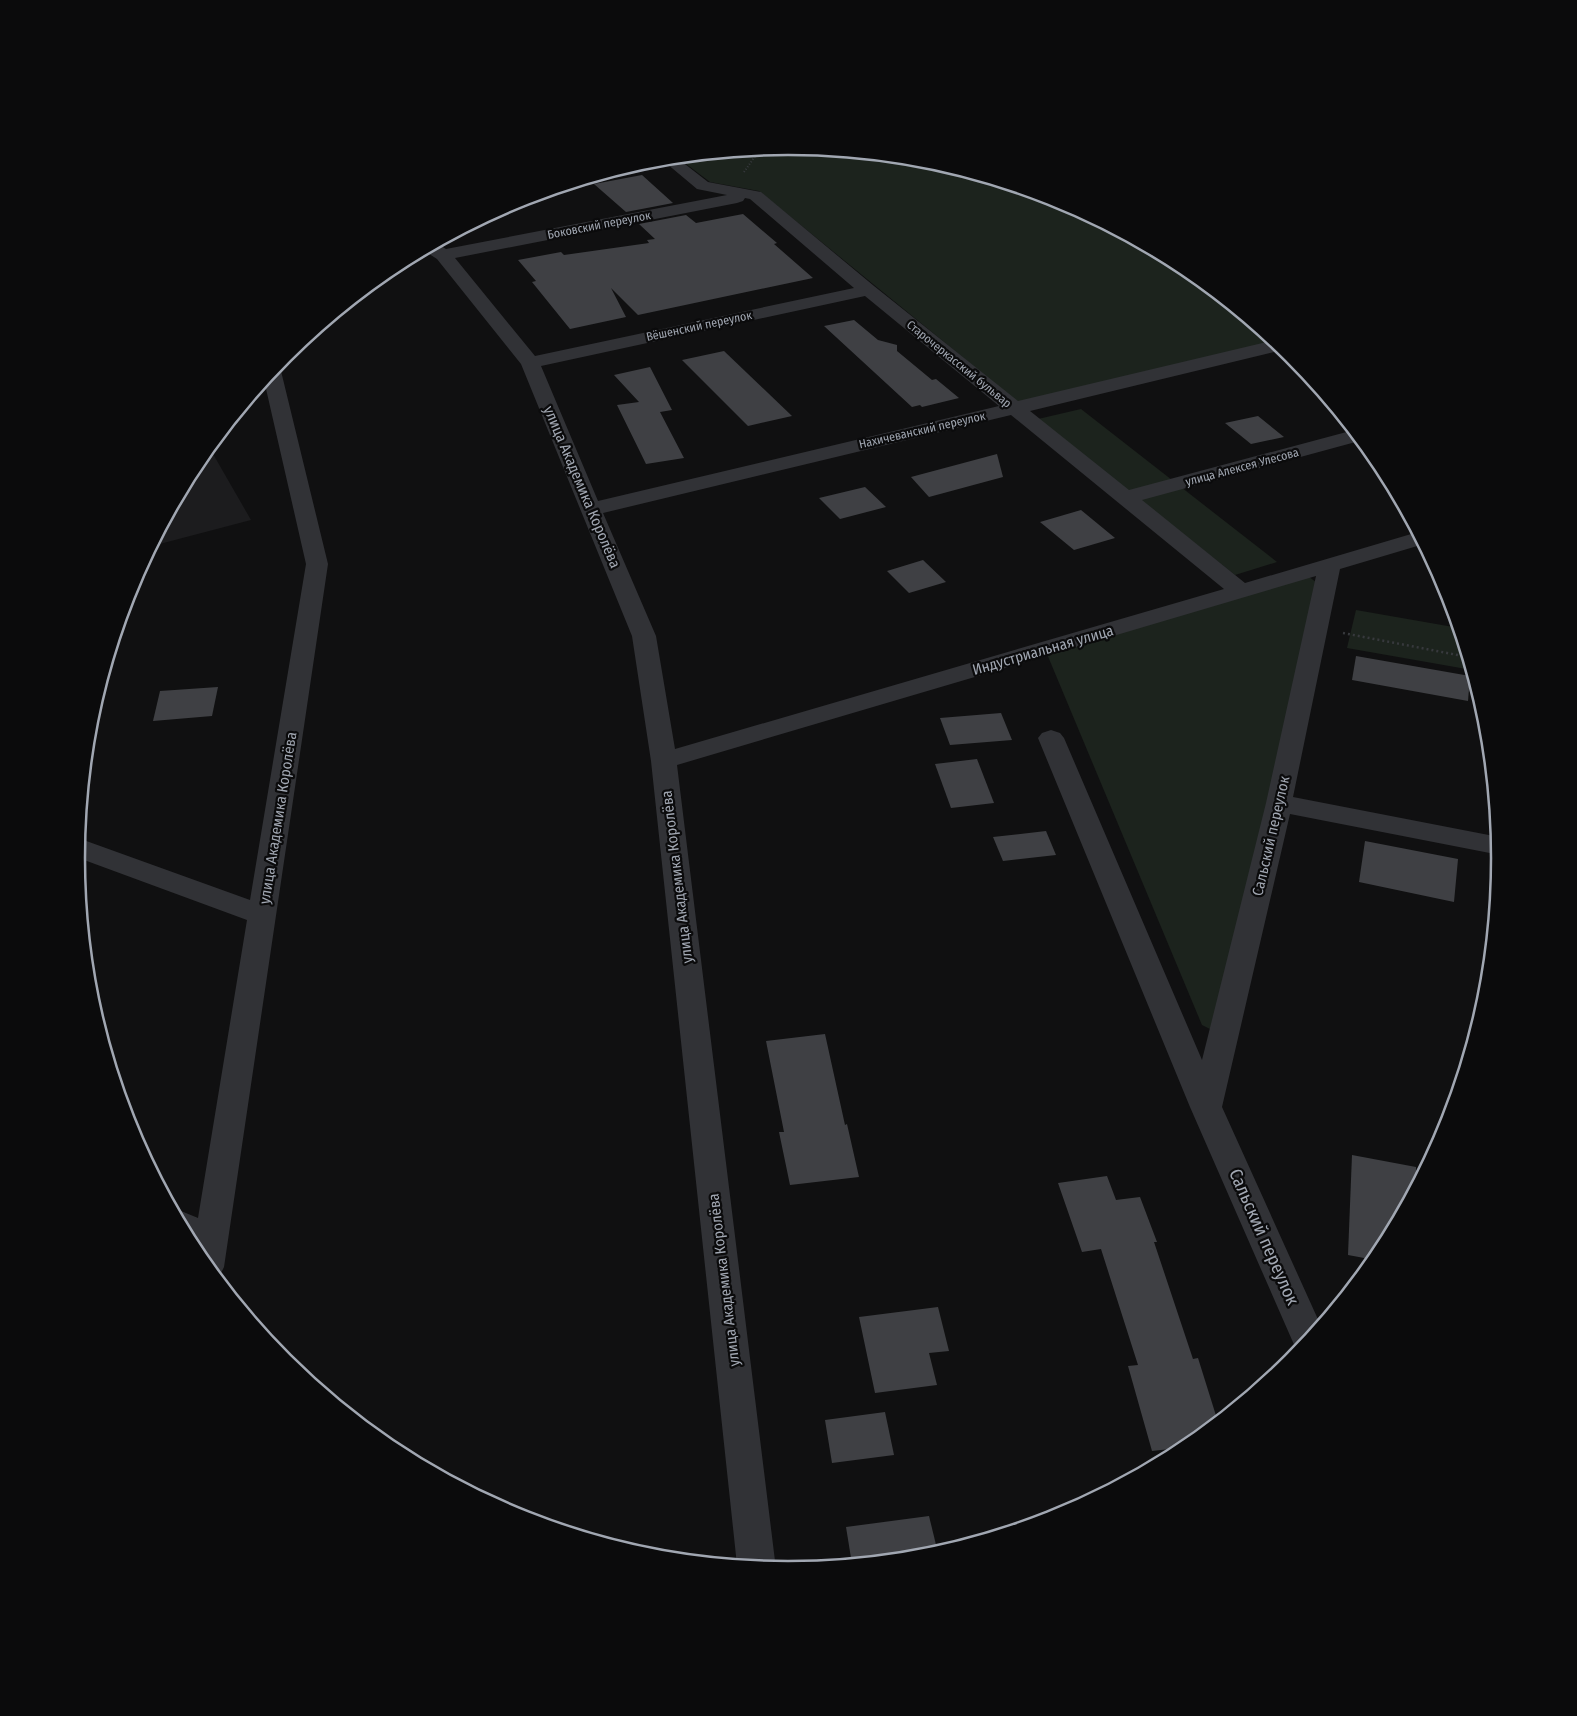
<svg xmlns="http://www.w3.org/2000/svg" width="1577" height="1716" viewBox="0 0 1577 1716" font-family="'Fira Sans Condensed',sans-serif">
  <style>
    .built { fill: #1c1c1e }
    .green { fill: #1c231d }
    .building { fill: #3f4044 }
    .lines { fill: none; stroke-linecap: round; stroke-linejoin: round }
    .path-far1 { stroke: #37393d; stroke-width: 2; stroke-dasharray: 1 2; stroke-linecap: butt }
    .path { stroke: #37393d; stroke-width: 2.5; stroke-dasharray: 2 3; stroke-linecap: butt }
    .minor { fill: #313236; fill-rule: evenodd }
    .labels { text-anchor: middle; dominant-baseline: central; stroke-width: 4.5; stroke-linejoin: round; paint-order: stroke }
    .far-street-label { font-size: 12px; fill: #a1a7b2; stroke: #0b0b0c }
    .street-label { font-size: 15px; fill: #a1a7b2; stroke: #0b0b0c }
    .near-street-label { font-size: 18px; fill: #a1a7b2; stroke: #0b0b0c }
    .rim { fill: none; stroke: #a1a7b2; stroke-width: 2.5 }
  </style>
  <rect width="100%" height="100%" fill="#101011"/>
  <path class="built" d="M209,447L251,520L152,546L196,462Z"/>
  <g class="green">
    <path d="M789,146L928,159L1061,200L1184,266L1276,341L1019,403L759,191L710,182L677,157Z"/>
    <path d="M1081,409L1277,562L1235,575L1038,419Z"/>
    <path d="M1309,577L1316,582L1216,1032L1202,1025L1047,654Z"/>
    <path d="M1356,610L1459,628L1472,670L1347,648Z"/>
  </g>
  <g class="building">
    <path d="M642,175L673,203L626,212L594,184Z"/>
    <path d="M743,214L777,243L774,244L813,278L638,315L611,288L626,317L570,329L532,282L536,281L518,260L561,252L564,255L649,243L647,240L655,239L639,224L686,215L696,223Z"/>
    <path d="M854,320L878,340L897,345V351L932,380L936,379L959,398L922,407L920,405L912,407L824,326Z"/>
    <path d="M724,351L792,416L748,426L682,360Z"/>
    <path d="M650,367L672,410L660,412L684,458L646,464L617,405L639,402L614,375Z"/>
    <path d="M1258,416L1284,437L1251,444L1225,423Z"/>
    <path d="M997,454L1003,477L929,497L911,477Z"/>
    <path d="M865,487L886,507L840,519L819,498Z"/>
    <path d="M1081,510L1115,538L1074,550L1040,522Z"/>
    <path d="M923,560L946,582L909,593L887,571Z"/>
    <path d="M1356,656L1470,676L1468,701L1352,680Z"/>
    <path d="M218,687L212,716L153,721L160,691Z"/>
    <path d="M1001,713L1012,740L950,745L940,718Z"/>
    <path d="M977,759L994,803L951,808L935,764Z"/>
    <path d="M1046,831L1056,855L1003,861L993,837Z"/>
    <path d="M1365,841L1458,859L1454,902L1359,882Z"/>
    <path d="M825,1034L845,1125L847,1124L859,1177L790,1185L779,1132H784L766,1041Z"/>
    <path d="M1352,1155L1416,1167V1188L1375,1260L1348,1255Z"/>
    <path d="M1107,1176L1116,1200L1140,1197L1157,1242H1154L1193,1359L1198,1358L1218,1422L1188,1447L1152,1451L1128,1366L1138,1365L1101,1249L1082,1252L1058,1183Z"/>
    <path d="M938,1307L949,1351L929,1353L937,1385L875,1393L859,1317Z"/>
    <path d="M885,1412L894,1455L832,1463L825,1420Z"/>
    <path d="M929,1516L938,1553L927,1557L852,1564L846,1527Z"/>
  </g>
  <g class="lines">
    <path class="path-far1" d="M744,172L761,148"/>
    <path class="path" d="M1343,633L1468,657"/>
    <g class="minor">
      <path d="M676,157L708,182L761,192L874,286L1018,401L1275,340L1286,349L1030,411L1129,490L1354,430L1363,440L1142,500L1245,583L1418,532L1424,544L1340,569L1293,797L1499,837L1500,855L1290,814L1222,1107L1321,1326L1300,1352L1297,1351L1292,1340L1190,1107L1038,738L1042,733L1051,730L1060,733L1064,738L1202,1060L1266,803L1316,576L677,765L776,1569L737,1565L651,761L632,636L521,364L437,259L423,250L436,243L446,249L727,195L697,189L660,158ZM745,198L750,199L854,288L535,356L455,258L737,203L743,201ZM865,296L999,406L598,501L541,366ZM1011,415L1224,589L675,749L656,636L603,513Z"/>
      <path d="M275,366L281,371L328,564L224,1267L219,1277L216,1278L196,1253L175,1214L181,1211L198,1218L247,920L76,857L78,838L250,900L306,564L264,380Z"/>
    </g>
  </g>
  <g class="labels">
    <g class="far-street-label">
      <text transform="translate(599 225) rotate(-11)">Боковский переулок</text>
      <text transform="translate(699 326) rotate(-12)">Вёшенский переулок</text>
      <text transform="translate(959 364) rotate(39)">Старочеркасский бульвар</text>
      <text transform="translate(922 430) rotate(-13)">Нахичеванский переулок</text>
      <text transform="translate(1242 467) rotate(-15)">улица Алексея Улесова</text>
    </g>
    <g class="street-label">
      <text transform="translate(582 487) rotate(67)">улица Академика Королёва</text>
      <text transform="translate(1043 650) rotate(-16)">Индустриальная улица</text>
      <text transform="translate(278 818) rotate(-81)">улица Академика Королёва</text>
      <text transform="translate(1271 836) rotate(-77)">Сальский переулок</text>
      <text transform="translate(677 877) rotate(-97)">улица Академика Королёва</text>
      <text transform="translate(724 1280) rotate(-97)">улица Академика Королёва</text>
    </g>
    <g class="near-street-label">
      <text transform="translate(1264 1237) rotate(66)">Сальский переулок</text>
    </g>
  </g>
  <path d="M0 0H1577V1716H0ZM85 858a703 703 0 1 1 1406 0a703 703 0 1 1-1406 0Z" fill="#0b0b0c" fill-rule="evenodd"/>
  <path class="rim" d="M85 858a703 703 0 1 1 1406 0a703 703 0 1 1-1406 0Z"/>
</svg>
